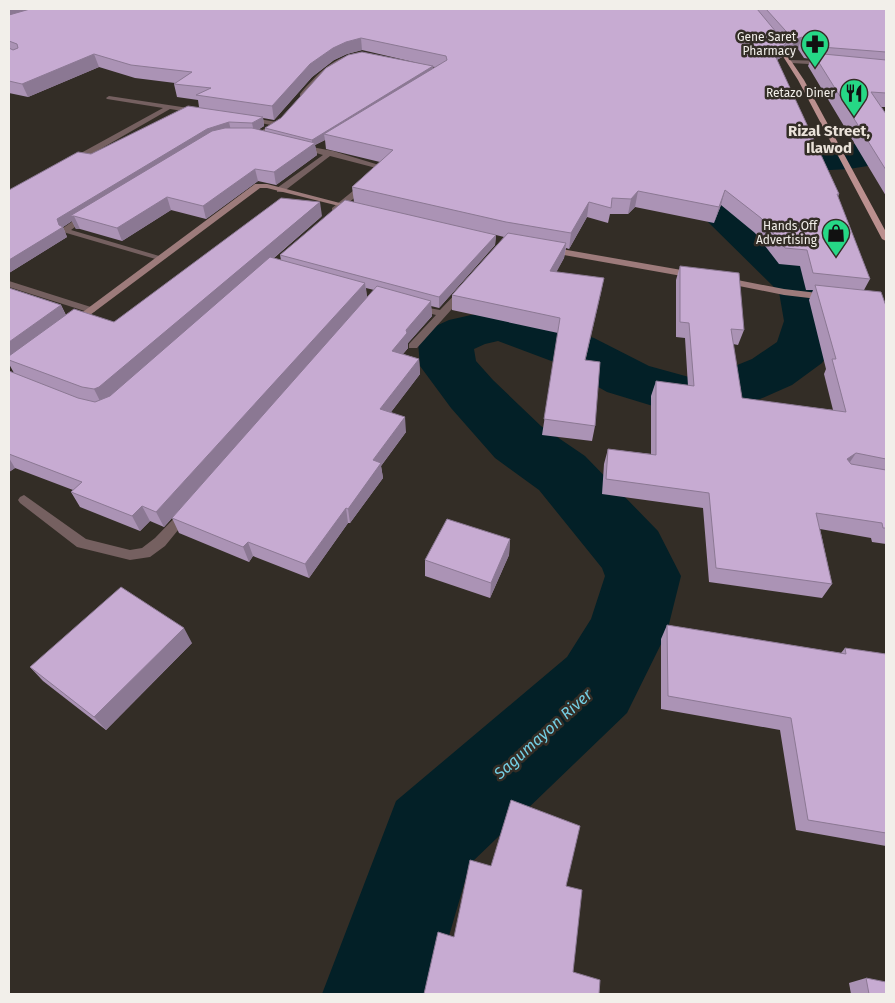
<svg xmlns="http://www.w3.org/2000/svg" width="895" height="1003" viewBox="0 0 895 1003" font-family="'Fira Sans',sans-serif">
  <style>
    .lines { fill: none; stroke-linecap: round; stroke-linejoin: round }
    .river { fill: #032027; fill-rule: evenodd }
    .street { fill: #756060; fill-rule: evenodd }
    .secondary { fill: #9d7b7b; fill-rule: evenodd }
    .primary { fill: #bb908f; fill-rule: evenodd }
    .wall { fill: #ab93b5; fill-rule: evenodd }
    .shaded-wall { fill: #8b7893 }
    .building { fill: #c7abd2; stroke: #8b7893 }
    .labels { text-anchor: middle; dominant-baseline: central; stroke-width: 5; stroke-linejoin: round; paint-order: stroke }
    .far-poi-label { font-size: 12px; fill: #f2efea; stroke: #332d26; text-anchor: end }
    .far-quarter-label { font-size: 15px; font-weight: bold; fill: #eae2d9; stroke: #332d26 }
    .water-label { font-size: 16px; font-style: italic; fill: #74cee3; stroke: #332d26 }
  </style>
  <rect width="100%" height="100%" fill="#332d26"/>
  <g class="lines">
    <path class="river" d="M886,139V163L849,169L811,171L798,183L748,205L746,209L821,277L828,288L838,321L830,351L822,363L792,385L760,399L689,417L607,392L554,362L498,341L485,344L474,349L476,361L493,380L541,426L585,456L658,531L681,576L667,632L627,713L470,864L432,994H322L396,801L567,657L591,619L605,576L602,568L539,490L495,458L451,408L420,366L418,342L427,330L449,320L502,308L594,338L649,366L689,377L725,370L752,359L777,342L784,321L779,292L707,221L701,212L714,188L770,165L786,152L800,148L849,145Z"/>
    <g class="street">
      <path d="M362,52L364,55C335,61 323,75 304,96H300V94C318,73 334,56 362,52Z"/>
      <path d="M789,60L826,61L829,63L826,65L791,63Z"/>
      <path d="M109,96L195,109L198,111L195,113L170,109L76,163H70V159L163,108L107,99L106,98Z"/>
      <path d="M247,117L277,122L280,124L254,139L252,138V136L271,125L245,120L244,119Z"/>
      <path d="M301,145L333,151L389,168L338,212H332V208L380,169L330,156L283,192H277V188L323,155L299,148V146Z"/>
      <path d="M83,214L90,216L71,230L166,258L159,260L63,232V228Z"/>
      <path d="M9,281L94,308L96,310L94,312H88L9,287Z"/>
      <path d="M463,288L468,291L417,348H409V344L436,315L412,309V305L440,310L460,289Z"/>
      <path d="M24,495L86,539L130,550L142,548L155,538L182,510H190L192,513L165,546L150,557L130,560L77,547L20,503L18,500L20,497Z"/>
    </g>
    <g class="secondary">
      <path d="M255,184H267L359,208L355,210L267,188H260L78,324H72V320Z"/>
      <path d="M550,247L693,272L697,275L693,278L547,252V248Z"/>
      <path d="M722,277L784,289L826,294L831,297L826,300L784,295L719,282L717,280Z"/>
    </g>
    <path class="primary" d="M775,37L804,80L886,232V241L882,239L798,80L772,39Z"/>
  </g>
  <g class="wall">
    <path d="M9,9H886V107H881L886,114V196L808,66L811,59L804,58L798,49L790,53L786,47L782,57L777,60L839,194L838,197L870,279L864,290L886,306V544L872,542L871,538L820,529L832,584L822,598L709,582L703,508L602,494L604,464L608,449L651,454V396L656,381L688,386L685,338L676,337V280L680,266L744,330L738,345L733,344L742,398L833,410L824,374L826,369L809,300L813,290H806L800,266L779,264L755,233L721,205L714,223L635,207L628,214H610L608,223L587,217L569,249L566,248L564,258L556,272L604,278L585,360L595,426L592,441L542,435L558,333L452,310V295L504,237L496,235L495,245L439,308L431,306L432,316L408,343V348L403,354L419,359L420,374L391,412L406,432L381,466L383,478L350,523H348L309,578L253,556L249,562L179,533L172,518L374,290L366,288L367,298L164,527L150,521L140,531L80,507L71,492L73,490L15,468L9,472V371L14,373L9,364V288L61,305L66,315L114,322L322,216L274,258L281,260L280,255L354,202L352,187L380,162L326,149L325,140L315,145L317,155L276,185L258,181L206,219L171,210L122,241L80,229H76L72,221L63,227L67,237L9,273L91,154L199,107L198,100L177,97L174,84L175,83L135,78L99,67L28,97L9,93ZM362,50L435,67L433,68V66L265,128V132L258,130L264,126L263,118L274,120L312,77L334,60L347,54Z"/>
    <path d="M510,539L509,555L490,598L425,576V560Z"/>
    <path d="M667,625L841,653L845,648L886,654V846L796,830L780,730L661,709V639Z"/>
    <path d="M192,643L106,730L43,681L30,667Z"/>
    <path d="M866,978L886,994H851L849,983Z"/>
  </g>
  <g class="shaded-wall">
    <path d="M9,9H28L31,16L9,22Z"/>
    <path d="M802,37L798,49L790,53L794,40Z"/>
    <path d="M361,38L362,50L347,54L334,60L312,77L274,120L272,106L310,64L333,48L346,42Z"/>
    <path d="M786,44L782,57L769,64L773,51Z"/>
    <path d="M94,54L99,67L28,97L22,84Z"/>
    <path d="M433,66V73L324,134L325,140L315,145L317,155L276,185L274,172L312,145V140Z"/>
    <path d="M263,117L264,126L254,132L252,123Z"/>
    <path d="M229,122L231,131L74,216L80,229H76L72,221L63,227L67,237L9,273V260L57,219L207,129Z"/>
    <path d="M255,169L258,181L206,219L203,206Z"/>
    <path d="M725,190L721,205L714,223L719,207Z"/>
    <path d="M638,191L635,207L628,214L631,199Z"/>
    <path d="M167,197L171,210L122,241L117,228Z"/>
    <path d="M320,202L322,216L107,402L102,405L94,389Z"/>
    <path d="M589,202L587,217L569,249L571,233Z"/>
    <path d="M496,235L495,245L439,308V297Z"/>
    <path d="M566,243L564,258L549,286L550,271Z"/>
    <path d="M604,278L601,293L582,375L585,360Z"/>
    <path d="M365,283L367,298L164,527L156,512Z"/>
    <path d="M431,301L432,316L408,343V348L393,366L392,351L406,330Z"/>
    <path d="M61,305L68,320L9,360V342Z"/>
    <path d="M419,359L420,374L382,424L380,409Z"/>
    <path d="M405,417L406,432L381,466L383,478L350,523L348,509L373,460Z"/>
    <path d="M856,453L846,468L847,459Z"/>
    <path d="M9,458L15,468L9,472Z"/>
    <path d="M142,506L150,521L140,531L132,516Z"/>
    <path d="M346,508L348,523L309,578L305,564Z"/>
    <path d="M510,539L509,555L490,598L491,583Z"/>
    <path d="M248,542L253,556L249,562L243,547Z"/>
    <path d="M184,628L192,643L106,730L94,717Z"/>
  </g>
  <g class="building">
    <path d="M30,9H757L786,44L773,51L839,194H837L870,279L813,273L807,250L785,248L761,218L725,190L719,207L638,191L631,199L612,198L611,208L589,202L571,233L506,222L352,187L393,150L324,134L447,60L446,56L361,38L346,42L333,48L310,64L272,106L196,95L211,88L174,84L192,72L131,65L94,54L22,84L9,81V48L13,50L18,48L17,44L9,41V15Z"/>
    <path d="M766,9H886V52L808,46L802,37L794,40Z"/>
    <path d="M362,52L433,66L312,140L265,128L281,118L326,68L348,55Z"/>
    <path d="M813,53L886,60V93L871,92L886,114V170Z"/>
    <path d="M188,106L263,117L252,123L229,122L207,129L57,219L59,225L63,227L9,260V190L78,152L91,154Z"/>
    <path d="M225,128H252L315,143L274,172L255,169L203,206L167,197L117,228L74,216H70L212,131Z"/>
    <path d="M281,198L320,202L99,387L94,389L82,387L9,360V356L74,309L114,322Z"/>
    <path d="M345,200L496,235L439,297L280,255Z"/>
    <path d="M508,233L566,243L550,271L604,278L585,360L600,362L595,426L544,419L560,318L452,295Z"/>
    <path d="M270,257L365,283L156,512L142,506L132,516L71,492L82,482L9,454V371L78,398L95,402L110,396Z"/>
    <path d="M680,266L739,273L744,330L731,329L742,398L846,412L832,359H836L815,285L881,292L886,306V459L856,453L847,459L851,464L886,470V528H883L882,523L816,513L832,584L716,568L709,493L606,479L608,449L656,455V381L694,386L689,323L680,322Z"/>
    <path d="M377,286L431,301L406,330L407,333L392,351L419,359L380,409L405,417L373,460L381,463L348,509L346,508L305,564L248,542L243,547L172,518Z"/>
    <path d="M9,288L61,305L9,342Z"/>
    <path d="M447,519L510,539L491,583L425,560Z"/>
    <path d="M121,587L184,628L94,717L30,667Z"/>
    <path d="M667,625L846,654L845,648L886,654V833L808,820L791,718L668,696Z"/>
    <path d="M511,800L580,826L566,886L582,890L573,972L600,980L599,994H424L438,932L454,937L470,860L491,866Z"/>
    <path d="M866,978L886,982V994H869Z"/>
  </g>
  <defs>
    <g id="pharmacy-pin" transform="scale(1.4375)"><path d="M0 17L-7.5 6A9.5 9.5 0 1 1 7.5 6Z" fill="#26d886" stroke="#332d26"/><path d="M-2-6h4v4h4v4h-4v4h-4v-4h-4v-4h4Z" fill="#111"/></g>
    <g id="restaurant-pin" transform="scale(1.4375)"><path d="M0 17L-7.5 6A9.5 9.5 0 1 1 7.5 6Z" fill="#26d886" stroke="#332d26"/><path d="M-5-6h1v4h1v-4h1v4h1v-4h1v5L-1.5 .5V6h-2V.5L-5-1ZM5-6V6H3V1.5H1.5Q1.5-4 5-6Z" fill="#111"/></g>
    <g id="shop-pin" transform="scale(1.4375)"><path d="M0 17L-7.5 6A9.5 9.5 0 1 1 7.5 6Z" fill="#26d886" stroke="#332d26"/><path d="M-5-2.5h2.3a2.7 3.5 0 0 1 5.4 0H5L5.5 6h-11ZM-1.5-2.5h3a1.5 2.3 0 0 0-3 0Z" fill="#111"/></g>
  </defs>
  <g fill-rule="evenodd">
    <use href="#pharmacy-pin" x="815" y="44"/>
    <use href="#restaurant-pin" x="854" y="93"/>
    <use href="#shop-pin" x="836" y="233"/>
  </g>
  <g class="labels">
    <g class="far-poi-label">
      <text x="796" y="37">Gene Saret<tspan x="796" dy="14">Pharmacy</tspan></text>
      <text x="835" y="93">Retazo Diner</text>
      <text x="817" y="226">Hands Off<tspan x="817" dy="14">Advertising</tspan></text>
    </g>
    <g class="far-quarter-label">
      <text x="829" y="131">Rizal Street,<tspan x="829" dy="17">Ilawod</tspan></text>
    </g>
    <g class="water-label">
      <text transform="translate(543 734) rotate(-42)">Sagumayon River</text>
    </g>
  </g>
  <rect width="895" height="1003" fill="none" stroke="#f2efea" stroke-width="20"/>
</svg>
